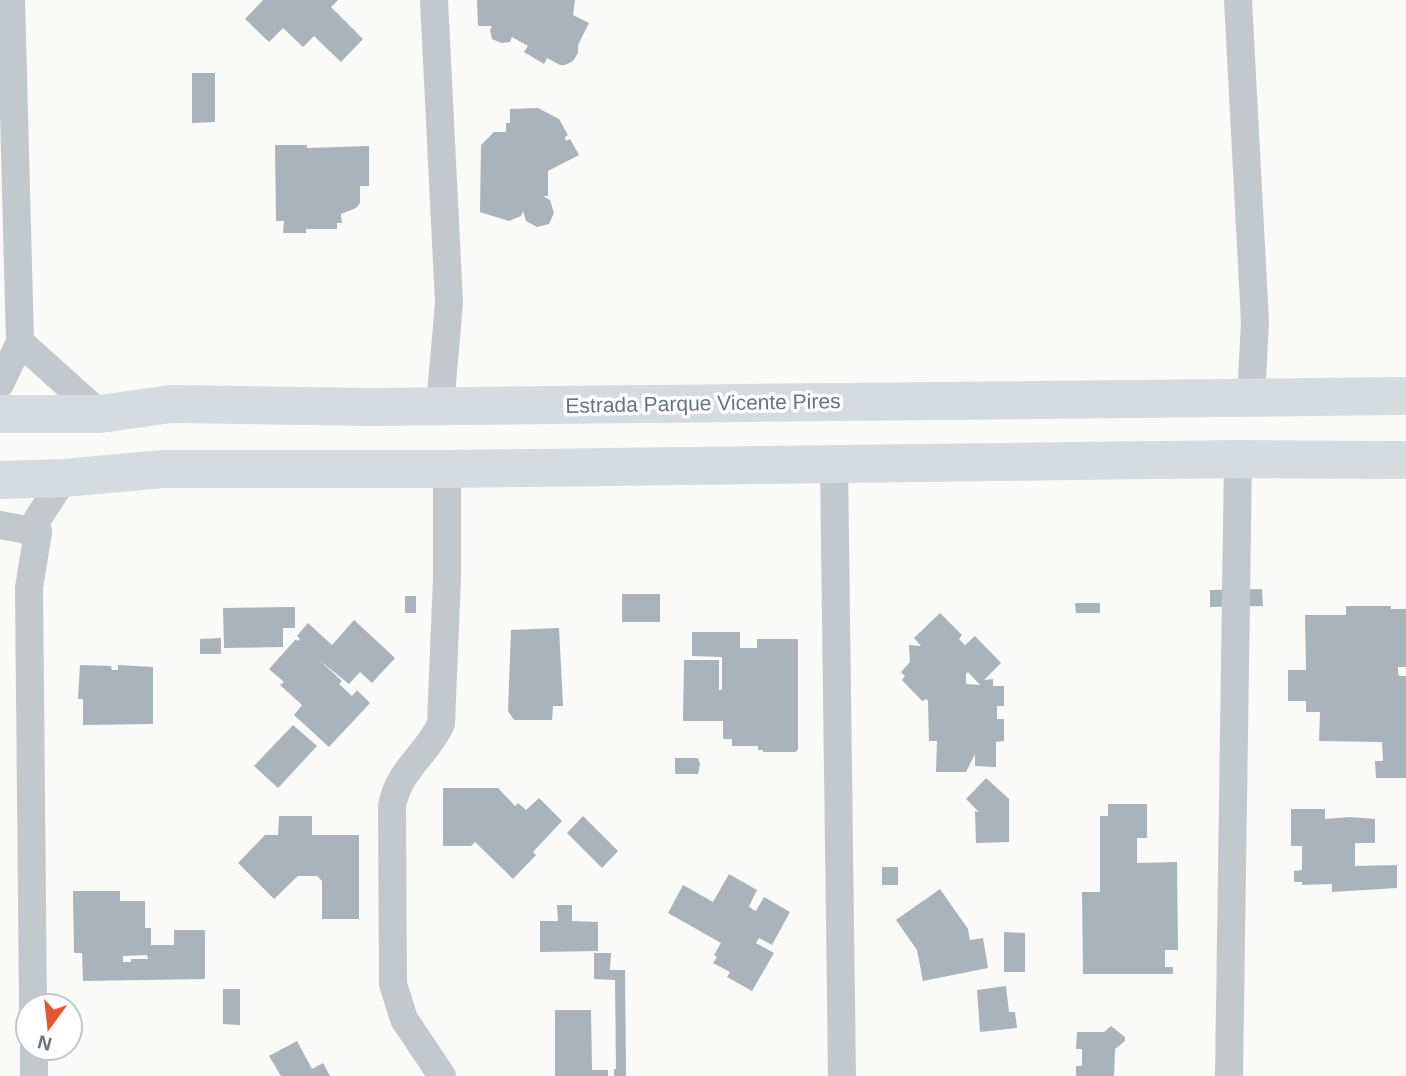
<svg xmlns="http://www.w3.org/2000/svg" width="1406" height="1076" viewBox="0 0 1406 1076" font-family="Arial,sans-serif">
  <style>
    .building { fill: #aab3b9; fill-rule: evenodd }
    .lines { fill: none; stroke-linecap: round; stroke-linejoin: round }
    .street { stroke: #c3c8cc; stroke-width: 28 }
    .primary { stroke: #d6dbdf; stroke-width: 38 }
    .labels { text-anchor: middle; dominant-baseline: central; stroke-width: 7; stroke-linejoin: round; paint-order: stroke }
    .street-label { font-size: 21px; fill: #657683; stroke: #fff }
  </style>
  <rect width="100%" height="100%" fill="#fafaf8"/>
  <g class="building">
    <path d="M263,0H338L331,7L363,39L341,62L314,36L303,47L283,28L269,42L245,19Z"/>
    <path d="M477,0H575L573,15L589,23L578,45V53L573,61L565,65H560L547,58L544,64L524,52L528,46L512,37L510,42L501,43L492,39L490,30L492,26H478Z"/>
    <path d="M192,73H215V122L192,123Z"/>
    <path d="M538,108L559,119L568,135L565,137L566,141L570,139L579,155L548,171V196H543L550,200L554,213L549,224L537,227L526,221L523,211L521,216L509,221L480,212L481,145L494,132H506V123H510V109Z"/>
    <path d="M275,145H307V148L369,146V186H360V203L356,208L341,214L342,223H337V229H306V233H283L284,221H276Z"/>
    <path d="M1262,589L1263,606L1210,607V590Z"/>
    <rect x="622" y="594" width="38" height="28"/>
    <rect x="405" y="596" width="11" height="17"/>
    <path d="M1075,603H1100V613H1076Z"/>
    <path d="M1346,606H1391V609H1406V667H1398V672L1399,676H1406V778H1376L1375,761H1383L1382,742L1319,741L1320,712H1306V701H1288V670H1306L1305,615H1346Z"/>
    <path d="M295,607V628H283V647L224,648L223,608Z"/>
    <path d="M940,613L962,635L959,639L965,645L975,636L1001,663L984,680L993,679V686H1004V706H997V719H1004V741L996,742V767L975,766V754L966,772H936L937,741H929L928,702L927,699L922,701L902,680L905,676L901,672L910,662L909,645L921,646L914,638ZM968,672L980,685L966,684V674Z"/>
    <path d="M354,620L395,658L372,683L360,672L349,684L319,660L342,681L339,684L352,696L357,690L370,703L329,747L294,715L302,705L280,685L284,682L269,669L296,639L298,641L300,639L297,636L308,623L332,645Z"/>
    <path d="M559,628L563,706H553L552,720H514L508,711L511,630Z"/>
    <path d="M692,632H740V648H757V639H798V749L796,752H763V750H758V746H732V739H723V721H683L684,660H719V690H722V657L692,656Z"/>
    <path d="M221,638V654H200V639Z"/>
    <path d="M80,665L111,666L112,670H118V665L153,667V724L83,725V699H78Z"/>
    <path d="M293,725L317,746L278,788L254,766Z"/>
    <path d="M675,758H698L700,764L698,774H675Z"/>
    <path d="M986,778L1009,799V842L976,843L975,811L979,812L966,799Z"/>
    <path d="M443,788H498L515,806L518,803L526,810L539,798L562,821L533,852L536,855L513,879L475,842L471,846H443Z"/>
    <path d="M1108,804H1147V838H1137V863L1177,862L1178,950H1165V967H1173V974H1083L1082,892H1100V816H1108Z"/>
    <path d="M1291,809H1325V819L1349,817L1375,819V843H1355V866L1397,865V888L1332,892V884L1302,885V882H1294V871L1302,870V846H1291Z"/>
    <path d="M279,816H312V835H359V919H322V881L317,876H298L274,899L238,863L265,835H278Z"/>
    <path d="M583,816L618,851L602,868L567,833Z"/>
    <rect x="882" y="867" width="16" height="18"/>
    <path d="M729,874L757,890L749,906L752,909L756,911L764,897L790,912L772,945L759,938L756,943L774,953L752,991L727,977L730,972L713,963L717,957L714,955L721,943L668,913L683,885L713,902Z"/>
    <path d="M940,889L968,929L970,940L983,938L988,968L923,981L917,950L896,920Z"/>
    <path d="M73,891H120V901H145V928H151V945H174V930H205V979L83,981L82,953H74ZM147,955L148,959H131V962H123V956Z"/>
    <path d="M557,905H572V921L598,922V951L540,952V921H558Z"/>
    <path d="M1004,932L1025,933V972H1004Z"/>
    <path d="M594,953H611L610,970H625L626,1076H614V1069H616L615,980L594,979Z"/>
    <path d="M1006,986L1009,1012H1015L1017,1028L980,1032L977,990Z"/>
    <path d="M223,989H240V1025L223,1024Z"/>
    <path d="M555,1010H591L592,1070H608V1076H555Z"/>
    <path d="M1111,1026L1125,1037V1041L1115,1049L1114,1076H1076V1066H1082V1049H1076L1077,1032H1104Z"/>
    <path d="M297,1041L312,1069L323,1063L330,1076H281L269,1056Z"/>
  </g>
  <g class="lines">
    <g class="street">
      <path d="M434,0L449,303L440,406"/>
      <path d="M1238,0L1255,322L1251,398"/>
      <path d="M20,342L100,414"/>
      <path d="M0,384L20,342L11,0"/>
      <path d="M834,463L842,1076"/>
      <path d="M0,525L38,532"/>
      <path d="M33,1006L29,588L38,532L35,523L64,478"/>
      <path d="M34,1048V1076"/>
      <path d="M442,1076L404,1019L393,984L392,806C399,769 425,757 441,724L447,578V469"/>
      <path d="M1229,1076L1238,459"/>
    </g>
    <g class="primary">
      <path d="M0,414H100L171,404L372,407L1406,396"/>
      <path d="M0,480L64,478L163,469H447L1238,459L1406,460"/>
    </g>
  </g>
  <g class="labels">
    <g class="street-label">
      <text transform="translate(703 403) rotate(-1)">Estrada Parque Vicente Pires</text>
    </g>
  </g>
  <g transform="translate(49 1027) rotate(195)"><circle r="33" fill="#ffffff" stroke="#c1c8cd" stroke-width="2"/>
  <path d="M0-5L12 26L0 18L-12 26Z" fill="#e4572e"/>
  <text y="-10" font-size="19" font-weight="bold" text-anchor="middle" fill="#657683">N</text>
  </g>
</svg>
